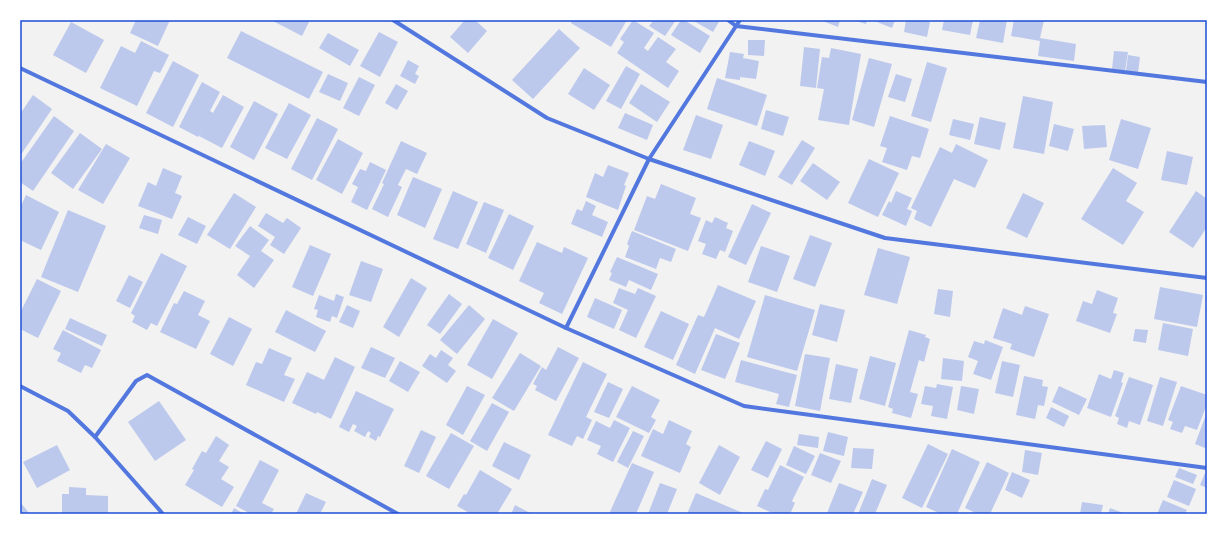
<svg xmlns="http://www.w3.org/2000/svg" width="1227" height="534" viewBox="0 0 1227 534" font-family="'Roboto Serif',serif">
  <style>
    .building { fill: #bdc9ec }
    .lines { fill: none; stroke-linecap: round; stroke-linejoin: round }
    .minor { stroke: #5277de; stroke-width: 4 }
    .neatline { fill: none; stroke: #1d4ed8; stroke-width: 1.5 }
  </style>
  <rect width="100%" height="100%" fill="#f2f2f2"/>
  <g class="building">
    <path d="M136,20H170L158,46L130,33Z"/>
    <path d="M271,20H310L302,36Z"/>
    <path d="M465,20H475L487,31L468,53L450,37Z"/>
    <path d="M572,20H627L611,47L571,23Z"/>
    <path d="M633,20L654,33L644,48L648,51L658,37L676,49L666,62L679,71L668,88L617,53L624,42L620,39Z"/>
    <path d="M654,20H676L665,36L649,26Z"/>
    <path d="M681,20H684L710,36L700,53L671,35Z"/>
    <path d="M692,20H720L713,32Z"/>
    <path d="M820,20H840L838,27Z"/>
    <path d="M853,20H867L866,24Z"/>
    <path d="M872,20H895L892,28Z"/>
    <path d="M906,20H919L930,22L927,37L904,32Z"/>
    <path d="M944,20H973L970,35L942,30Z"/>
    <path d="M980,20H1007L1003,43L976,38Z"/>
    <path d="M1014,20H1044L1040,38L1076,44L1074,61L1038,56L1040,41L1011,36Z"/>
    <path d="M71,22L104,40L86,73L53,55Z"/>
    <path d="M559,29L580,48L533,99L512,80Z"/>
    <path d="M241,31L323,72L309,99L227,58Z"/>
    <path d="M379,32L398,42L380,77L360,66Z"/>
    <path d="M328,33L359,50L350,66L319,48Z"/>
    <path d="M748,40H765L764,56L748,55Z"/>
    <path d="M141,41L169,55L160,73L154,71L137,106L100,88L121,46L135,53Z"/>
    <path d="M804,47L820,49L816,88L800,86Z"/>
    <path d="M831,48L861,54L849,125L818,120L824,89L817,88L822,57L829,58Z"/>
    <path d="M1114,51L1128,52L1125,71L1112,69Z"/>
    <path d="M730,52L744,54L743,58L759,61L756,79L740,77V80L725,78Z"/>
    <path d="M1128,55L1140,57L1138,73L1126,71Z"/>
    <path d="M869,58L892,64L874,127L852,120Z"/>
    <path d="M408,60L419,66L415,74L419,76L415,84L400,76Z"/>
    <path d="M173,61L199,75L173,127L146,113Z"/>
    <path d="M927,62L947,68L931,122L911,116Z"/>
    <path d="M626,66L640,74L621,109L606,101Z"/>
    <path d="M584,68L610,85L594,110L568,94Z"/>
    <path d="M328,74L348,83L340,101L319,92Z"/>
    <path d="M896,74L912,79L905,102L888,97Z"/>
    <path d="M359,77L375,85L359,116L343,108Z"/>
    <path d="M717,78L767,95L757,126L707,109Z"/>
    <path d="M202,82L220,92L210,111L213,113L223,95L244,107L222,148L199,136L203,130L198,137L179,127Z"/>
    <path d="M396,84L408,91L397,110L385,103Z"/>
    <path d="M641,84L670,102L657,122L629,103Z"/>
    <path d="M33,95L52,109L20,156V114Z"/>
    <path d="M1023,96L1053,102L1044,154L1013,148Z"/>
    <path d="M254,101L278,114L254,160L230,147Z"/>
    <path d="M289,103L311,115L287,159L265,148Z"/>
    <path d="M766,110L789,117L783,136L761,129Z"/>
    <path d="M625,113L653,125L647,140L618,128Z"/>
    <path d="M696,115L723,125L711,159L683,150Z"/>
    <path d="M54,116L74,131L33,191L20,182V164Z"/>
    <path d="M890,116L929,129L920,158L912,156L907,170L882,162L887,148L880,146Z"/>
    <path d="M980,117L1006,123L1000,150L974,144Z"/>
    <path d="M317,118L338,129L312,180L291,169Z"/>
    <path d="M953,119L974,124L970,140L949,135Z"/>
    <path d="M1121,119L1151,128L1138,169L1109,160Z"/>
    <path d="M1054,124L1074,129L1068,151L1049,146Z"/>
    <path d="M1105,125L1107,147L1084,149L1082,126Z"/>
    <path d="M80,133L102,149L73,189L51,173Z"/>
    <path d="M338,139L363,153L342,194L316,180Z"/>
    <path d="M802,140L815,148L792,185L778,177Z"/>
    <path d="M401,141L427,153L417,174L406,169L398,185L402,187L388,217L372,209L384,184L382,183Z"/>
    <path d="M749,141L775,151L765,176L739,165Z"/>
    <path d="M106,144L130,158L103,204L78,190Z"/>
    <path d="M956,144L988,160L975,188L954,179L931,227L914,219L917,211L911,208L940,147L952,153Z"/>
    <path d="M1167,151L1193,157L1187,185L1161,180Z"/>
    <path d="M869,159L899,173L878,217L848,203Z"/>
    <path d="M370,162L386,170L367,210L351,202L358,187L352,184L360,169L366,171Z"/>
    <path d="M813,163L840,182L827,200L800,181Z"/>
    <path d="M608,165L629,173L624,185L626,186L618,210L586,197L595,173L603,177Z"/>
    <path d="M163,168L182,176L175,193L182,196L172,219L138,206L148,182L156,186Z"/>
    <path d="M1113,168L1137,183L1126,201L1144,212L1123,245L1081,219Z"/>
    <path d="M413,177L442,189L425,228L397,215Z"/>
    <path d="M661,184L696,198L690,214L701,218L688,251L634,230L647,196L655,199Z"/>
    <path d="M453,191L478,202L458,249L433,239Z"/>
    <path d="M896,191L912,198L907,209L912,211L906,226L882,215L889,201L891,203Z"/>
    <path d="M1196,191L1207,199V227L1193,248L1169,232Z"/>
    <path d="M234,193L256,207L230,249L207,235Z"/>
    <path d="M1023,193L1044,203L1027,238L1006,228Z"/>
    <path d="M26,195L59,212L41,250L20,240V208Z"/>
    <path d="M586,201L596,206L592,215L608,222L602,237L571,224L577,209L582,211Z"/>
    <path d="M484,202L504,210L486,253L466,244Z"/>
    <path d="M752,204L771,213L746,265L728,257Z"/>
    <path d="M68,210L106,226L78,292L41,277Z"/>
    <path d="M266,213L283,223L287,218L301,228L284,254L270,245L275,237L258,226Z"/>
    <path d="M509,214L534,226L513,270L488,258Z"/>
    <path d="M144,215L162,220L158,234L139,228Z"/>
    <path d="M188,217L206,226L197,244L178,235Z"/>
    <path d="M715,217L728,223L726,228L733,231L725,252L720,250L716,259L702,254L706,244L698,241L706,220L712,223Z"/>
    <path d="M250,226L269,240L261,251L274,260L254,288L237,275L250,256L235,246Z"/>
    <path d="M632,231L676,249L671,262L660,258L656,269L625,257L629,246L627,244Z"/>
    <path d="M810,235L832,243L815,287L793,279Z"/>
    <path d="M537,242L562,253L564,247L588,258L562,314L539,303L544,293L519,281Z"/>
    <path d="M310,245L331,254L313,296L292,287Z"/>
    <path d="M761,246L790,256L777,292L748,282Z"/>
    <path d="M878,248L910,257L897,304L864,295Z"/>
    <path d="M161,253L187,266L157,326L151,323L147,330L132,322L135,316L131,313Z"/>
    <path d="M617,257L658,274L651,290L629,280L626,287L609,280L612,273L610,272Z"/>
    <path d="M361,261L383,269L371,302L349,295Z"/>
    <path d="M129,275L143,282L130,308L116,301Z"/>
    <path d="M411,278L427,288L399,337L383,327Z"/>
    <path d="M37,279L61,291L38,338L20,329V313Z"/>
    <path d="M718,285L756,301L739,339L715,328L695,374L676,365L698,315L704,317Z"/>
    <path d="M1160,287L1203,295L1197,327L1154,319Z"/>
    <path d="M619,288L635,294L638,288L656,296L636,338L619,330L628,310L613,303Z"/>
    <path d="M938,289L953,291L950,317L934,314Z"/>
    <path d="M1097,290L1118,298L1113,313L1117,314L1110,333L1076,321L1083,301L1092,304Z"/>
    <path d="M184,291L205,301L198,315L210,321L196,349L160,332L174,303L177,304Z"/>
    <path d="M336,294L344,297L337,318L332,316L330,322L316,317L318,310L314,309L319,295L334,301Z"/>
    <path d="M449,294L462,304L440,334L427,325Z"/>
    <path d="M765,295L815,310L797,371L747,357Z"/>
    <path d="M595,298L622,310L614,329L587,317Z"/>
    <path d="M820,304L845,310L837,342L812,335Z"/>
    <path d="M347,305L360,311L353,328L339,322Z"/>
    <path d="M469,305L485,319L457,354L440,340Z"/>
    <path d="M1025,306L1049,314L1034,357L1010,349L1012,344L993,338L1003,308L1022,315Z"/>
    <path d="M286,310L326,331L315,352L275,332Z"/>
    <path d="M661,311L689,324L673,360L644,347Z"/>
    <path d="M229,317L252,329L233,366L210,354Z"/>
    <path d="M70,318L107,335L102,346L65,329Z"/>
    <path d="M493,319L518,333L492,379L467,365Z"/>
    <path d="M1163,323L1193,329L1188,356L1158,350Z"/>
    <path d="M1135,329L1148,330L1146,343L1133,341Z"/>
    <path d="M63,330L101,350L92,368L85,365L81,373L57,361L61,353L53,349Z"/>
    <path d="M909,330L926,335L925,337L930,339L924,362L919,360L910,392L918,394L911,418L892,413L893,409L888,407Z"/>
    <path d="M716,334L740,343L725,379L701,370Z"/>
    <path d="M985,340L1003,347L991,380L973,374L978,361L968,357L974,341L984,344Z"/>
    <path d="M371,347L395,358L385,378L361,368Z"/>
    <path d="M558,347L579,358L556,401L535,390L537,386L533,384L542,367L546,370Z"/>
    <path d="M269,348L292,358L284,375L295,379L284,402L246,385L256,362L262,364Z"/>
    <path d="M441,350L453,358L448,365L456,371L447,383L422,366L430,354L436,358Z"/>
    <path d="M520,353L541,366L514,411L492,398Z"/>
    <path d="M805,354L830,358L820,411L795,406Z"/>
    <path d="M870,356L896,363L885,406L859,399Z"/>
    <path d="M335,357L355,367L331,419L317,412L316,414L292,403L307,372L324,380Z"/>
    <path d="M943,358L964,361L962,381L941,379Z"/>
    <path d="M741,360L797,375L789,407L776,404L779,394L735,382Z"/>
    <path d="M400,361L420,372L408,392L389,381Z"/>
    <path d="M1002,361L1020,365L1013,397L995,393Z"/>
    <path d="M583,362L607,374L586,417L592,420L583,439L577,436L572,446L548,435Z"/>
    <path d="M836,364L858,369L851,403L829,399Z"/>
    <path d="M1114,370L1124,373L1121,382L1123,383L1111,417L1087,408L1099,374L1111,379Z"/>
    <path d="M1024,376L1043,380L1042,386L1048,387L1044,406L1038,405L1035,419L1016,415Z"/>
    <path d="M1129,377L1153,385L1140,425L1129,421L1127,428L1117,424L1119,418L1115,416Z"/>
    <path d="M1160,377L1177,382L1163,426L1147,421Z"/>
    <path d="M608,382L623,389L609,418L594,412Z"/>
    <path d="M937,384L953,387L947,419L931,416L933,406L921,404L925,386L936,388Z"/>
    <path d="M467,386L485,395L463,435L446,425Z"/>
    <path d="M632,386L660,400L651,417L656,420L649,433L616,417Z"/>
    <path d="M961,386L979,389L974,414L957,410Z"/>
    <path d="M1059,386L1087,399L1079,415L1052,402Z"/>
    <path d="M1181,386L1207,395V404L1197,430L1185,426L1182,433L1170,429L1173,422L1168,420Z"/>
    <path d="M356,391L394,409L380,437L378,436L376,441L369,437L371,433L368,431L365,437L354,431L357,426L353,424L349,432L339,427Z"/>
    <path d="M159,401L186,440L155,461L128,422Z"/>
    <path d="M492,403L509,412L487,451L470,441Z"/>
    <path d="M1051,407L1069,416L1064,427L1046,418Z"/>
    <path d="M1207,412V444L1205,448L1195,444Z"/>
    <path d="M614,420L630,428L613,462L597,454L601,446L587,440L596,421L610,428Z"/>
    <path d="M669,420L692,431L686,444L691,447L680,473L641,456L653,429L663,434Z"/>
    <path d="M421,430L436,437L419,473L404,466Z"/>
    <path d="M633,431L644,436L628,468L617,462Z"/>
    <path d="M828,432L848,437L844,456L823,451Z"/>
    <path d="M451,433L474,446L449,489L426,476Z"/>
    <path d="M799,434L819,437L818,448L797,445Z"/>
    <path d="M216,436L229,445L219,461L229,467L221,479L234,487L222,507L185,485L194,470L192,469L202,451L206,453Z"/>
    <path d="M766,441L782,449L768,478L751,470Z"/>
    <path d="M504,442L531,455L519,480L492,466Z"/>
    <path d="M928,444L948,454L922,508L902,498Z"/>
    <path d="M57,445L70,470L37,488L23,462Z"/>
    <path d="M719,445L740,457L720,495L699,483Z"/>
    <path d="M794,446L815,456L806,474L786,465Z"/>
    <path d="M853,448L874,449L872,469L851,468Z"/>
    <path d="M952,449L980,462L957,514H941L926,507Z"/>
    <path d="M1025,450L1042,453L1038,475L1022,472Z"/>
    <path d="M820,453L841,461L831,483L811,475Z"/>
    <path d="M260,460L279,470L262,503L274,509L271,514H251L236,506Z"/>
    <path d="M987,462L1009,473L990,514H978L965,508Z"/>
    <path d="M632,463L654,472L636,514H609Z"/>
    <path d="M780,465L804,477L792,501L795,503L790,514H774L757,506L765,489L768,490Z"/>
    <path d="M1179,468L1197,475L1193,484L1175,477Z"/>
    <path d="M480,470L512,489L497,514H471L457,506L464,494L466,495Z"/>
    <path d="M1012,472L1030,480L1022,498L1005,490Z"/>
    <path d="M1205,473L1207,474V488L1200,485Z"/>
    <path d="M872,479L887,485L875,514H858Z"/>
    <path d="M1174,480L1196,489L1189,506L1167,497Z"/>
    <path d="M660,483L677,489L667,514H648Z"/>
    <path d="M839,483L863,492L853,514H831L827,513Z"/>
    <path d="M69,487L86,488V495L108,496V514H62V494H69Z"/>
    <path d="M306,493L326,502L320,514H296Z"/>
    <path d="M696,493L743,513L742,514H687Z"/>
    <path d="M1163,500L1187,510L1185,514H1157Z"/>
    <path d="M20,502L30,514H20Z"/>
    <path d="M1082,502L1103,505L1101,514H1080Z"/>
    <path d="M515,505L532,514H511Z"/>
    <path d="M234,508L244,514H231Z"/>
    <path d="M1110,508L1126,514H1108Z"/>
  </g>
  <g class="lines">
    <g class="minor">
      <path d="M393,20L547,118L649,159L885,238L1207,278"/>
      <path d="M728,20L736,26L1207,82"/>
      <path d="M20,68L566,328L744,406L1207,468"/>
      <path d="M566,328L649,159L740,20"/>
      <path d="M20,386L68,411L95,437L163,514"/>
      <path d="M95,437L136,381L147,375L398,514"/>
    </g>
  </g>
  <rect width="1227" height="534" fill="none" stroke="#ffffff" stroke-width="42"/>
  <rect x="21" y="21" width="1185" height="492" class="neatline"/>
</svg>
